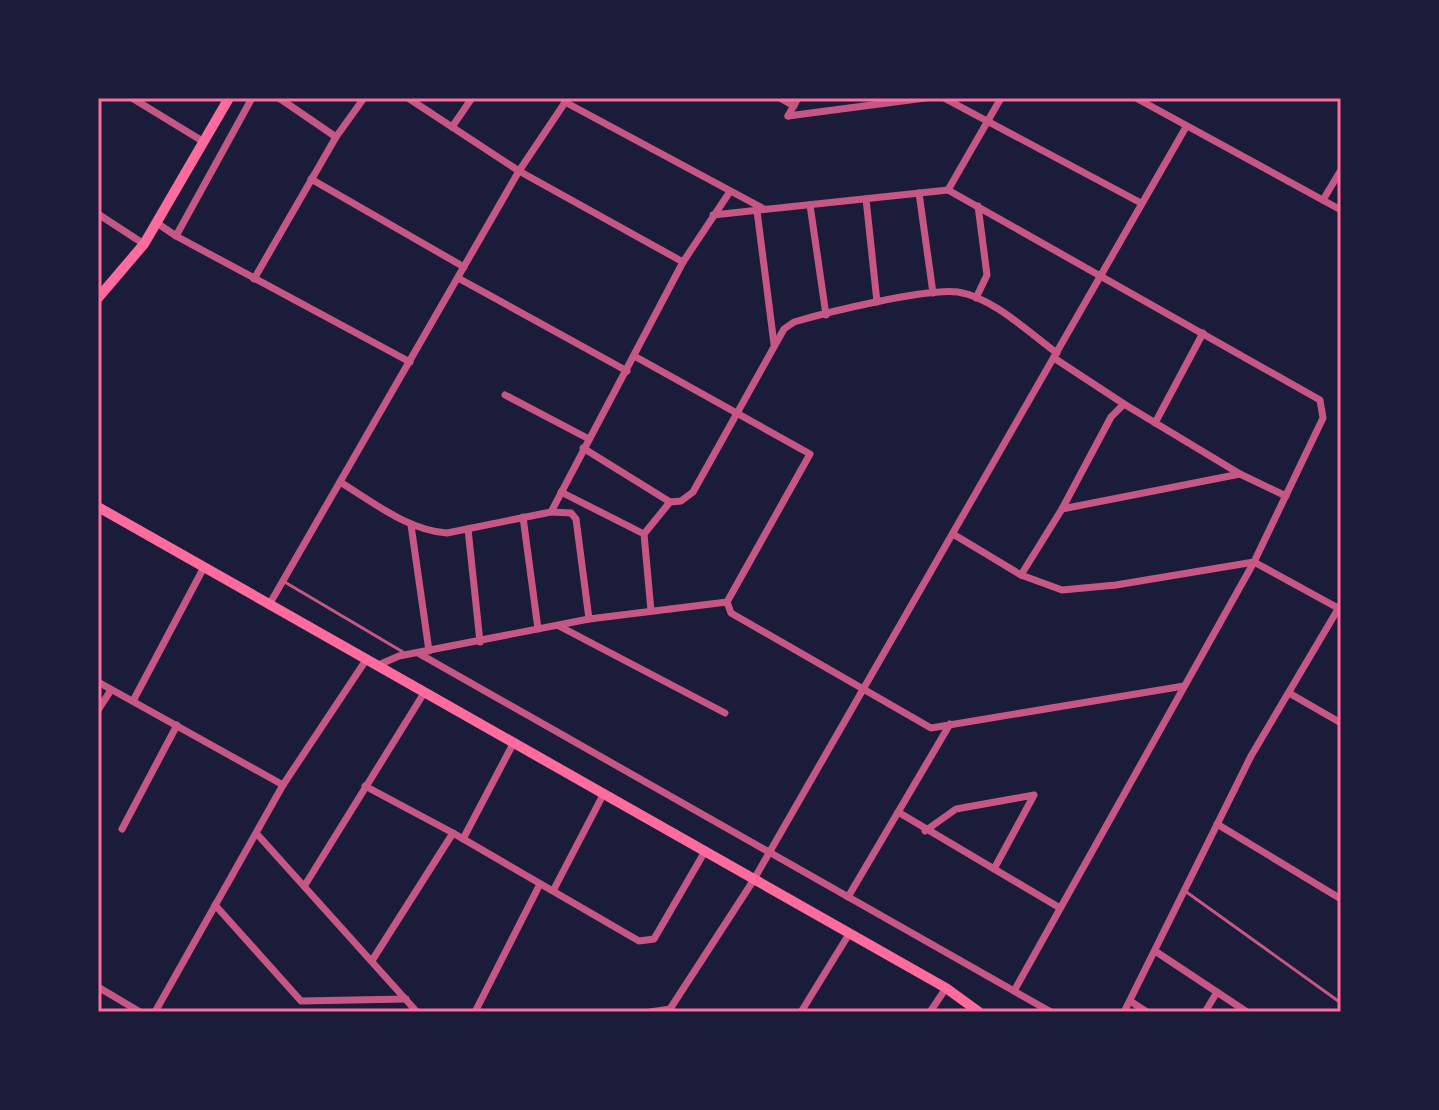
<svg xmlns="http://www.w3.org/2000/svg" width="1439" height="1110" viewBox="0 0 1439 1110" font-family="'PT Sans',sans-serif">
  <style>
    .lines { fill: none; stroke-linecap: round; stroke-linejoin: round }
    .service { stroke: #c65784; stroke-width: 3 }
    .minor { stroke: #c65784; stroke-width: 7 }
    .secondary { stroke: #ff6b9d; stroke-width: 10 }
    .neatline { fill: none; stroke: #ff6b9d; stroke-width: 3 }
  </style>
  <rect width="100%" height="100%" fill="#1b1b3a"/>
  <g class="lines">
    <g class="service">
      <path d="M283,581L403,652"/>
      <path d="M1185,891L1341,1003"/>
    </g>
    <g class="minor">
      <path d="M132,98L204,142"/>
      <path d="M252,98L176,236L410,362"/>
      <path d="M279,98L336,137"/>
      <path d="M408,98L519,171L683,262"/>
      <path d="M780,98L794,106"/>
      <path d="M944,98L1141,203"/>
      <path d="M1136,98L1341,210"/>
      <path d="M565,102L764,209"/>
      <path d="M788,116L925,98"/>
      <path d="M788,116L798,98"/>
      <path d="M452,127L472,98"/>
      <path d="M311,179L464,267"/>
      <path d="M948,190L1001,98"/>
      <path d="M919,193L933,293"/>
      <path d="M866,199L877,302"/>
      <path d="M1323,200L1341,170"/>
      <path d="M810,205L826,315"/>
      <path d="M757,211L774,344"/>
      <path d="M98,214L144,244"/>
      <path d="M713,215L948,190L1320,400L1323,418L1254,562L1014,991"/>
      <path d="M157,223L176,236"/>
      <path d="M458,278L627,371"/>
      <path d="M254,279L336,137L364,98"/>
      <path d="M976,298L987,275L978,206"/>
      <path d="M636,357L810,454L727,602L731,613L931,728L1184,686"/>
      <path d="M1054,358L1124,404"/>
      <path d="M505,395L589,439"/>
      <path d="M1155,423L1203,333"/>
      <path d="M583,448L670,502"/>
      <path d="M340,482C373,502 407,530 447,533L551,512L683,262L729,193"/>
      <path d="M561,492L644,534L651,611"/>
      <path d="M1062,509L1111,417L1124,404L1240,474"/>
      <path d="M551,512L571,513L576,519L589,619"/>
      <path d="M523,517L538,629"/>
      <path d="M411,525L429,651"/>
      <path d="M468,529L480,642"/>
      <path d="M644,534L670,502L681,501L693,492L784,329L794,322C828,312 926,288 958,292C994,298 1028,332 1057,353"/>
      <path d="M953,534L1021,575L1062,590L1116,585L1254,562L1338,608"/>
      <path d="M1021,575L1062,509L1240,474L1286,496"/>
      <path d="M269,605L519,171L568,98"/>
      <path d="M559,626L725,713"/>
      <path d="M418,653L1051,1012"/>
      <path d="M376,666L399,656L589,619L727,602"/>
      <path d="M98,682L283,785"/>
      <path d="M1289,693L1341,723"/>
      <path d="M133,701L203,569"/>
      <path d="M98,710L111,690"/>
      <path d="M365,786L453,833L639,941L654,939L704,853"/>
      <path d="M898,812L1060,908"/>
      <path d="M1217,824L1341,899"/>
      <path d="M122,829L177,725"/>
      <path d="M925,831L956,809L1034,795L994,869"/>
      <path d="M257,834L417,1012"/>
      <path d="M463,839L513,744"/>
      <path d="M305,885L424,693"/>
      <path d="M553,891L603,795"/>
      <path d="M848,897L950,724"/>
      <path d="M215,905L301,1001L406,999"/>
      <path d="M1155,951L1247,1012"/>
      <path d="M373,959L453,833"/>
      <path d="M98,987L140,1012"/>
      <path d="M1130,1001L1147,1012"/>
      <path d="M155,1012L283,785L366,660"/>
      <path d="M475,1012L540,884"/>
      <path d="M650,1012L670,1009L753,881L1186,127"/>
      <path d="M801,1012L849,934"/>
      <path d="M930,1012L946,988"/>
      <path d="M1124,1012L1251,756L1341,604"/>
      <path d="M1205,1012L1217,992"/>
    </g>
    <g class="secondary">
      <path d="M98,298L144,244L229,98"/>
      <path d="M98,507L946,988L979,1012"/>
    </g>
  </g>
  <rect width="1439" height="1110" fill="none" stroke="#1b1b3a" stroke-width="200"/>
  <rect x="100" y="100" width="1239" height="910" class="neatline"/>
</svg>
